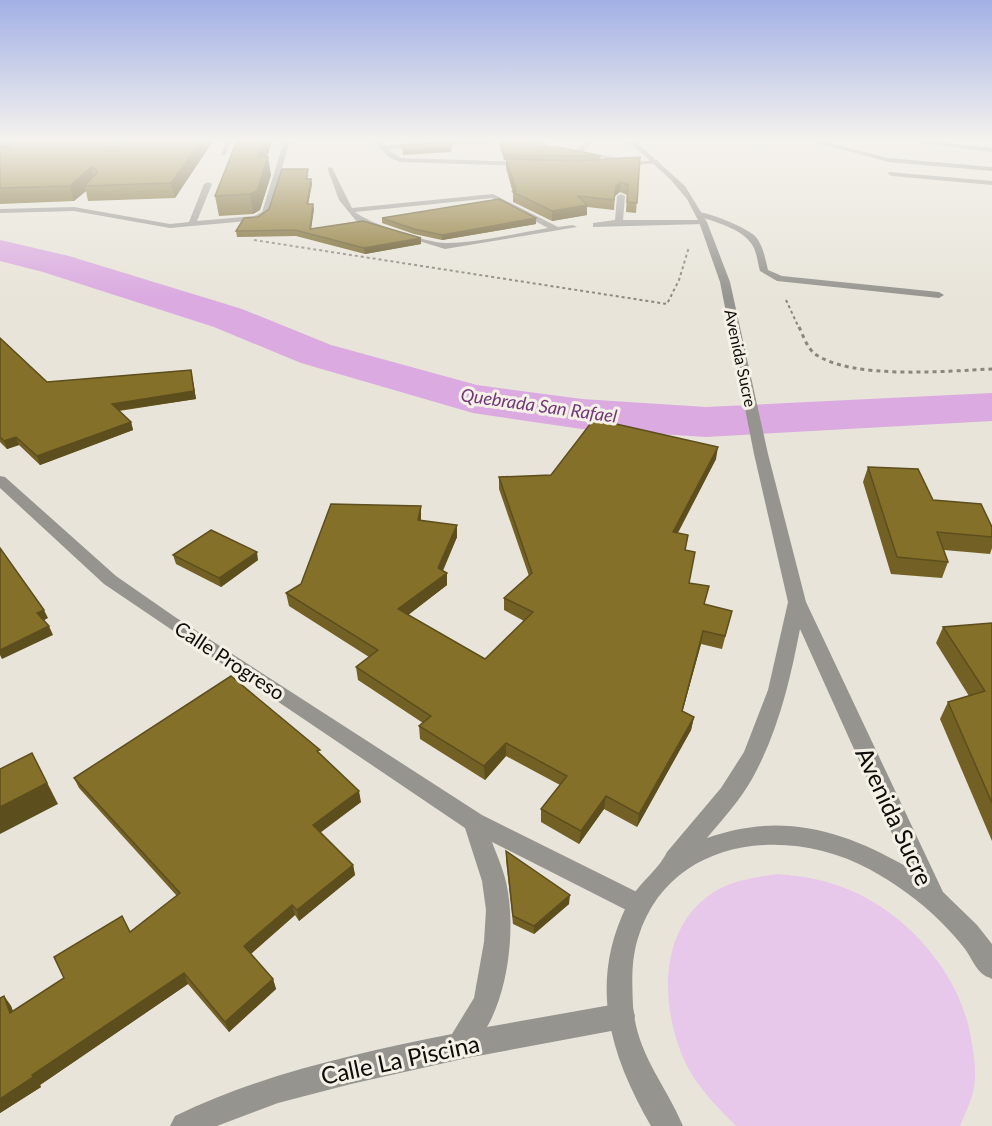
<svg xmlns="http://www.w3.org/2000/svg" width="992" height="1126" viewBox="0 0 992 1126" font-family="Lato,sans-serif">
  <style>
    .green { fill: #e7c8ea }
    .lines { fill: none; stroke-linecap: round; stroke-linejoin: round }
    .river { fill: #daaae0; fill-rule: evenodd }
    .path-far1 { stroke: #8a877f; stroke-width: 2; stroke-dasharray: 3 3; stroke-linecap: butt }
    .path { stroke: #8a877f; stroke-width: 3; stroke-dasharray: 4 4; stroke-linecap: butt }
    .service { fill: #95948f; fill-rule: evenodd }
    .minor { fill: #95948f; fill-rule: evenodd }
    .tertiary { fill: #95948f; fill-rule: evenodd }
    .wall { fill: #726024; fill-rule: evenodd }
    .shaded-wall { fill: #5d4e1d }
    .building { fill: #85702a; stroke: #5d4e1d; stroke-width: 1.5 }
    .labels { text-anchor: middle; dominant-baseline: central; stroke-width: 6; stroke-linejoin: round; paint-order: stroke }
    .far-street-label { font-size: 16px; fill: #0e0d09; stroke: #f5f1e6 }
    .far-water-label { font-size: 18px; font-style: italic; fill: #713779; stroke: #f5f1e6 }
    .street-label { font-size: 20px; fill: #0e0d09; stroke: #f5f1e6 }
    .near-street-label { font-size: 24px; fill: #0e0d09; stroke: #f5f1e6 }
  </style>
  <rect width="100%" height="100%" fill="#e8e4d9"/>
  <path class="green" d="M777,874C798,876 818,878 839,886C901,907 958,969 970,1033C974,1053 978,1076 972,1096C969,1106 964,1116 960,1126H736C718,1108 699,1089 687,1066C659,1009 656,924 719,889C737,880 757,877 777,874Z"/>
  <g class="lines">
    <path class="river" d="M0,240L69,256L242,309L331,345L477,385L582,399L706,407L992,393V421L706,437L582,429L473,413L301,363L214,327L43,272L0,261Z"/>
    <g class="path-far1">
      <path d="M254,240L667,304L679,280L689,247"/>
      <path d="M786,300L799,328"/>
    </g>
    <path class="path" d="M799,327C803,335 807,348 815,354C852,380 947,371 992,369"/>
    <g class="service">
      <path d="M226,141H232L225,155H221Z"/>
      <path d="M284,141H290L269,213L259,220L170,228L74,211L0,213V209L74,207L170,224L189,222L204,184L208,182L212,184L197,221L254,216L262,212Z"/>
      <path d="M373,141H379L384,145L495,141L492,143L387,149L401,158L527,162L530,164L527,166L400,162L390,158Z"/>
      <path d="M537,141H543L560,161H556Z"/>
      <path d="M585,141L593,143L583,151L623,159L620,161L578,153L576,149L586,143Z"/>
      <path d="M657,160L659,163L620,166L617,164Z"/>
      <path d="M327,167L332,168L352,208L493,194L558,227L573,225L577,227L445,249L357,222L339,200ZM492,198L548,228C517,233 478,243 447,243C430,244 368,223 355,212Z"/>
      <path d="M621,194L625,196L623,220H703L707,222L703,224L593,227V223L615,220L617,196Z"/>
      <path d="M697,212C709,212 744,227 754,235C763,244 765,258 768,270L782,276L939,292L944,295L939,298L777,281L760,271C758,264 757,255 754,248C745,229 715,222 697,216Z"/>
    </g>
    <g class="minor">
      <path d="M811,141H821L888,158L992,167V171L888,162Z"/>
      <path d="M920,141L992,148V152L923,143Z"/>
      <path d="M889,172L992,181V185L892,176L888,174Z"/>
      <path d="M0,476L5,477L116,576L175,617L482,815L647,897L650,905L647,913L638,916L492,842C497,855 503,869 506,882C516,925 509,989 487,1027L622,1003L632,1006L635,1016L632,1026L622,1029L467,1058L351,1084L278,1103L217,1126H170L175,1116C262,1074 357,1053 452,1034L474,998L484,942L486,910L482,881L465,828L104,584L0,488Z"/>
    </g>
    <path class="tertiary" d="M628,141H635L685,186L707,222L730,282L768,454L806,602L943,892L977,925L992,944V979C989,977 986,977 984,975C976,970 971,957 965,949C958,940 950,931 941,922C920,901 895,883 869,869C787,825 669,837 638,938C631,960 632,983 633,1006C637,1055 665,1083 683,1126H651C610,1055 588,984 627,905C637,884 658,871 667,852L721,788L744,752L768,690L788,602L754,454L720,282L699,222L687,199L670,179ZM800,629L907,867C841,829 780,812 707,838C723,819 740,800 752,779C778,732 790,681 800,629Z"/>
  </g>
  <g class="wall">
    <path d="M0,141H213L175,198L88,201L86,191L74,201L0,204Z"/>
    <path d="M272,141L267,157L271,175L260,210L253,214L219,216L215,196Z"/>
    <path d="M396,141H439L397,142Z"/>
    <path d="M498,141H523L546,147L601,156L600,159L640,157L636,213L626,212L627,195L620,192L615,196L614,210L587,207V215L552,221L513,202V193L506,168V160H504ZM541,160H584L575,161Z"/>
    <path d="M309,174L307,179H311L312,184L308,204L314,209L311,229L421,238V244L365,254L296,236L237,237L236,231L269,209Z"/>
    <path d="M382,218H536V224L442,240L414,234L382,223Z"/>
    <path d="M0,338L47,382L191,370L196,399L119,411L131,422L133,430L40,465L19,445L7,449L0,442Z"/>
    <path d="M716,459L678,533L685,550L689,583L705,605L732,611L722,649L701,644L682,712L694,717L691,730L637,827L604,809L579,844L541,822V809L560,785L506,756L485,780L420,739L419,726L423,723L358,680L356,667L369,657L289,606L286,593L421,519V521L457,537L443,571L447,573V585L408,615L485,659L524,621L504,610V598L529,576L499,489V477L551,475Z"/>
    <path d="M868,467L933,500L992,527V548L990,554L944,550L948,562L942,578L891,574L863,482Z"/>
    <path d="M173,555L258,560L221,587L176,564Z"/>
    <path d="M992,623V841L940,719L948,702L969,696L936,643L943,627Z"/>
    <path d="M321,755L361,802L320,832L353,865L355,875L299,921L295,915L251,954L273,979L276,989L229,1032L188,984L40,1085L41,1087L0,1113V998L4,996L11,1006L13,1011L64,978L130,932L177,896L79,788L74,778Z"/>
    <path d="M506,851L569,904L534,934L513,924L506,860Z"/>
  </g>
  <g class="shaded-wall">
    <path d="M3,141H24L6,156L1,148V143Z"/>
    <path d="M110,141H124L112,160L109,143Z"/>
    <path d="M201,141H213L175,198L171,183Z"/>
    <path d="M264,141H272L261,175L258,157Z"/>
    <path d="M452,142L451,152L403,155V150Z"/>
    <path d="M268,157L271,175L260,210L253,214L250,194Z"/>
    <path d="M91,167L95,182L84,186L86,191L74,201L70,186Z"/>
    <path d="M311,179L312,184L307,210V204Z"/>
    <path d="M621,182L620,192L615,196L616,186Z"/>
    <path d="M313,204L314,209L310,235V229Z"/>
    <path d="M587,205V215L552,221V211Z"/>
    <path d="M536,218V224L442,240V235Z"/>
    <path d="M421,238V244L365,254L364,248Z"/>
    <path d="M191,370L196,399L114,411L112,404Z"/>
    <path d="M131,422L133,430L40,465L37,456Z"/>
    <path d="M16,437L19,445L7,449L4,441Z"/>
    <path d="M718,447L716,459L671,545L673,532Z"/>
    <path d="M421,506V519L418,533V520Z"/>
    <path d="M457,525V537L439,578L447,573V585L399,622L398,609L438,568Z"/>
    <path d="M257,552L258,560L221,587L219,578Z"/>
    <path d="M44,610L48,618L41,622L37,613Z"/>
    <path d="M49,626L53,635L2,659L0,655V650Z"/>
    <path d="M703,631L701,644L679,724L682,711Z"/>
    <path d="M694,717L691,730L637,827L639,814Z"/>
    <path d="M506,743V756L485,780L484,766Z"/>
    <path d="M32,753L58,804L0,834V807Z"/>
    <path d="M359,791L361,802L316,836L313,825Z"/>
    <path d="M606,796L604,809L579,844L581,831Z"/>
    <path d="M353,865L355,875L299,921L297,910Z"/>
    <path d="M570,895L569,904L534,934V926Z"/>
    <path d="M292,905L295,915L247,957L244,946Z"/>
    <path d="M184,973L188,984L40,1085L41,1087L0,1113V1099L32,1075Z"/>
    <path d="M273,979L276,989L229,1032L225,1022Z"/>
    <path d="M4,996L11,1006L17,1023L10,1013Z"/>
  </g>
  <g class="building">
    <path d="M0,141H3L1,143V148H8L17,141H110L109,143V146H115L120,141H201L171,183L84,186L97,173L96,169L91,167L70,186L0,188Z"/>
    <path d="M237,141H264L258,157H268L257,191L250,194L215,196Z"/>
    <path d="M500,141H523L541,144L546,147H558L601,156L504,155Z"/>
    <path d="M452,142L451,148L403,150L400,145Z"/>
    <path d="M640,157L637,203L627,202L628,185L621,182L616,186L614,200L578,196L587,205L552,211L513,192L516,191L506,159L575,161Z"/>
    <path d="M282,169H308L306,179H311L307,204H313L310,229L363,221L421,238L364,248L295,230L236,231L244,218L258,217L269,209Z"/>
    <path d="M499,199L536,218L442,235L414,229L382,218Z"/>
    <path d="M0,338L47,382L191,370L194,391L112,404L131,422L37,456L16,437L4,441L0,437Z"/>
    <path d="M594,419L718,447L673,532L688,535L685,550L695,552L689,583L709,586L704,604L732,611L725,636L703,631L682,711L694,717L639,814L606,796L581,831L541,809L567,776L506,743L484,766L419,726L431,716L356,667L378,650L286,593L301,584L331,504L421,506L418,520L457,525L438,568L447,573L398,609L485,659L533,612L504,598L532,573L499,477L551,475Z"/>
    <path d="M868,467L918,469L933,500L981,504L992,527V537L937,532L948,562L897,557Z"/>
    <path d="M211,530L257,552L219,578L173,555Z"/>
    <path d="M0,548L44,610L37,613L49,626L0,650Z"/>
    <path d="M992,623V803L948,702L985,691L943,627Z"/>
    <path d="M231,676L320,750L317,751L359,791L313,825L353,865L297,910L292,905L244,946L273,979L225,1022L184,973L32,1075L33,1077L0,1099V998L4,996L10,1013L64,978L54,957L122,916L130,932L180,893L74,778Z"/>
    <path d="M32,753L47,783L0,807V769Z"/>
    <path d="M506,851L570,895L534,926L513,916Z"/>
  </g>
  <linearGradient id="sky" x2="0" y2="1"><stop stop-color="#a2b0e5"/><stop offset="0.47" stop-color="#f5f3ee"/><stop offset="1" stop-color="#f5f3ee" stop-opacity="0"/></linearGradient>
  <rect width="992" height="298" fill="url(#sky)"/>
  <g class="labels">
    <g class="far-street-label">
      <text transform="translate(741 358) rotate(78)">Avenida Sucre</text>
    </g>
    <g class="far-water-label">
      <text transform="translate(539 405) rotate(8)">Quebrada San Rafael</text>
    </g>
    <g class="street-label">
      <text transform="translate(230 660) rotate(33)">Calle Progreso</text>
    </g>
    <g class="near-street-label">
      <text transform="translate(895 816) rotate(65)">Avenida Sucre</text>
      <text transform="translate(400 1059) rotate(-12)">Calle La Piscina</text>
    </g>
  </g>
</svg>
